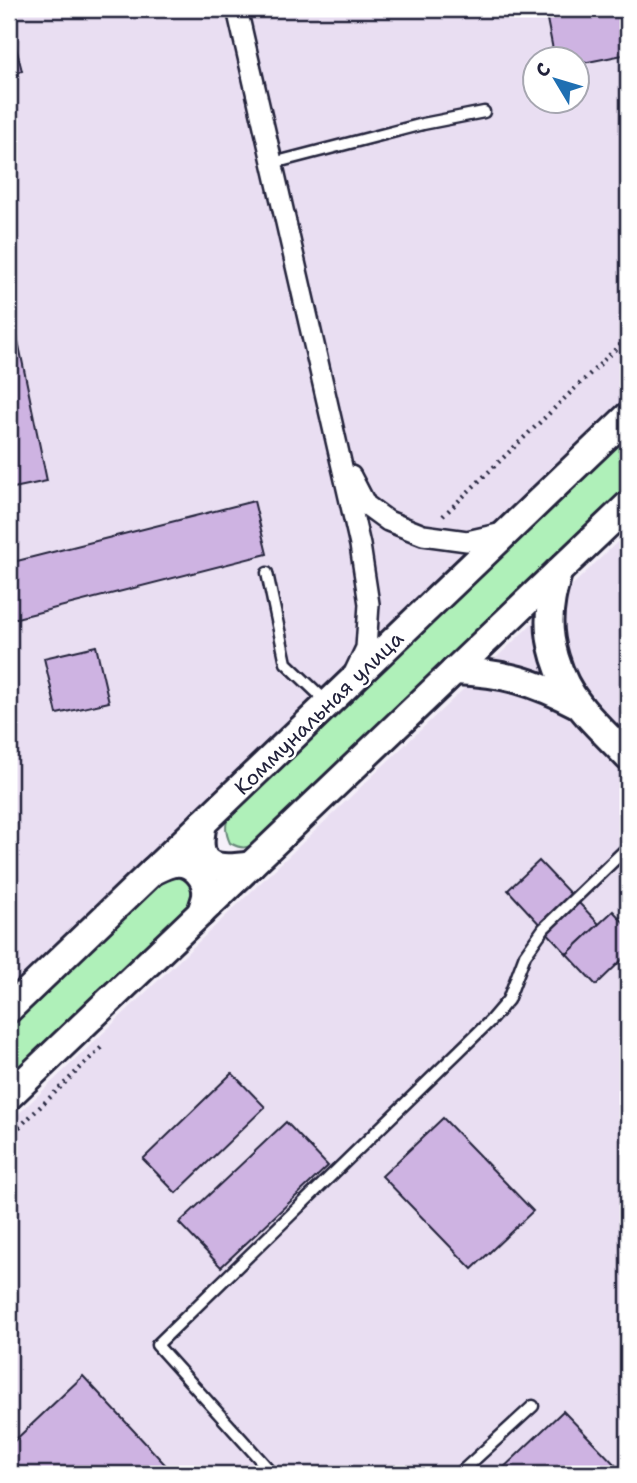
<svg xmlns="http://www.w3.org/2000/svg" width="637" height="1483" viewBox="0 0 637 1483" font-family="'Shantell Sans',sans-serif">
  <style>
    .built { fill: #e9def2; fill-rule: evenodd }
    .green { fill: #aff0b9; stroke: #68897a; stroke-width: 2 }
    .building { fill: #ceb3e2; stroke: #22223b; stroke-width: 2 }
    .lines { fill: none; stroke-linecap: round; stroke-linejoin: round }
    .lane-casing { stroke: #22223b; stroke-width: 15 }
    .street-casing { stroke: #22223b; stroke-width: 24 }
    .secondary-casing { stroke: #22223b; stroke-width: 32 }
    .path { stroke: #22223b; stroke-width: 4.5; stroke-dasharray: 2 5; stroke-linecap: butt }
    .lane { stroke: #fff; stroke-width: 10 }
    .street { stroke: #fff; stroke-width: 19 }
    .secondary { stroke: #fff; stroke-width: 26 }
    .labels { text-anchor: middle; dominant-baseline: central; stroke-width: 5; stroke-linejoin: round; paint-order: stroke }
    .street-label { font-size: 21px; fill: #22223b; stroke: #fff }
  </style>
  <rect width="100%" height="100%" fill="#f5f0f9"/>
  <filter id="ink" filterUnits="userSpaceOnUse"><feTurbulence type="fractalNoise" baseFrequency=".0143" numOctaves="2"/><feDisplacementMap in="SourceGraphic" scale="14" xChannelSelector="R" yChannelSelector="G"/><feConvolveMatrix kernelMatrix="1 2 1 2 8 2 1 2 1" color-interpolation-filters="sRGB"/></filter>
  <g filter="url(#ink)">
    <g class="built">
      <path d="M9,9H628V410L9,997ZM536,60H578V102H536Z"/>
      <path d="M628,532V1474H9V1123Z"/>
    </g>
    <g class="green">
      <path d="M628,434V489L257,842C247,849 241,849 230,843C225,832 225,825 229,813Z"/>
      <path d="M182,872L196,887L193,904L9,1081V1026L163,878Z"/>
    </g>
    <g class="building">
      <path d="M545,9H621L628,54L578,64V60H555Z"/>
      <path d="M9,20L22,71L9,74Z"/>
      <path d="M9,297L47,481L9,489Z"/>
      <path d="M254,501L267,554L9,620V563Z"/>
      <path d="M96,646L109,702L57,714L44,658Z"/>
      <path d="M539,861L599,924L567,954L508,890Z"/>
      <path d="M613,911L628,927V954L596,985L567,954Z"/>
      <path d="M232,1073L265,1107L176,1193L143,1159Z"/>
      <path d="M443,1118L533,1211L472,1269L382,1176Z"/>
      <path d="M286,1122L328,1166L221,1267L179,1223Z"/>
      <path d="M83,1376L174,1474H9V1446Z"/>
      <path d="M563,1411L624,1474H497Z"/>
    </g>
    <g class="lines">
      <g class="lane-casing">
        <g id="lane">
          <path d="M273,163L423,124L484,112"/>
          <path d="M267,573L286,663L328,703"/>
          <path d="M273,1474L157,1345L490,1021L508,1000L525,955L544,928L628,847"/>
          <path d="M459,1474L533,1406"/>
        </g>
      </g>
      <g class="street-casing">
        <g id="street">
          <path d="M237,9L360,545L369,604L366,648L355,671"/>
          <path d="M351,476L366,505L388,521L423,535L467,541L507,532"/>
        </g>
      </g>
      <g class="secondary-casing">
        <g id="secondary">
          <path d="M558,572C556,583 552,593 551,604C545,638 558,679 580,706C594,724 612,740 628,757"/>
          <path d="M454,671C505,673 533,681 579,705"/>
          <path d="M203,823C194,867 212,871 251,865"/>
          <path d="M153,871C160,868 168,864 175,863C193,861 208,879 206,896C205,902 202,908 201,913"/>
          <path d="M9,1009L628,416"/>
          <path d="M9,1096L628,505"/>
        </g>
      </g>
      <g class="path">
        <path d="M443,516L628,337"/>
        <path d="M9,1137L104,1045"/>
      </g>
      <use href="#lane" class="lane"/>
      <use href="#street" class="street"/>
      <use href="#secondary" class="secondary"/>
    </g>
  </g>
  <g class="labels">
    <g class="street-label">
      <text transform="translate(319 713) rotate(-44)">Коммунальная улица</text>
    </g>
  </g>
  <rect width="637" height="1483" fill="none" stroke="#fff" stroke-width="35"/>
  <rect x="18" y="18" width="602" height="1448" fill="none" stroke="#22223b" stroke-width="2.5" filter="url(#ink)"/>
  <g transform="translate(556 80) rotate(308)"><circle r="33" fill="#ffffff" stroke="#a7a7b1" stroke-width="2"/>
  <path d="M0-5L12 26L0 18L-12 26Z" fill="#1f6fb2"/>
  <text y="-10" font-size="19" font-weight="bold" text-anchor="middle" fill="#22223b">С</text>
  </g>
</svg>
